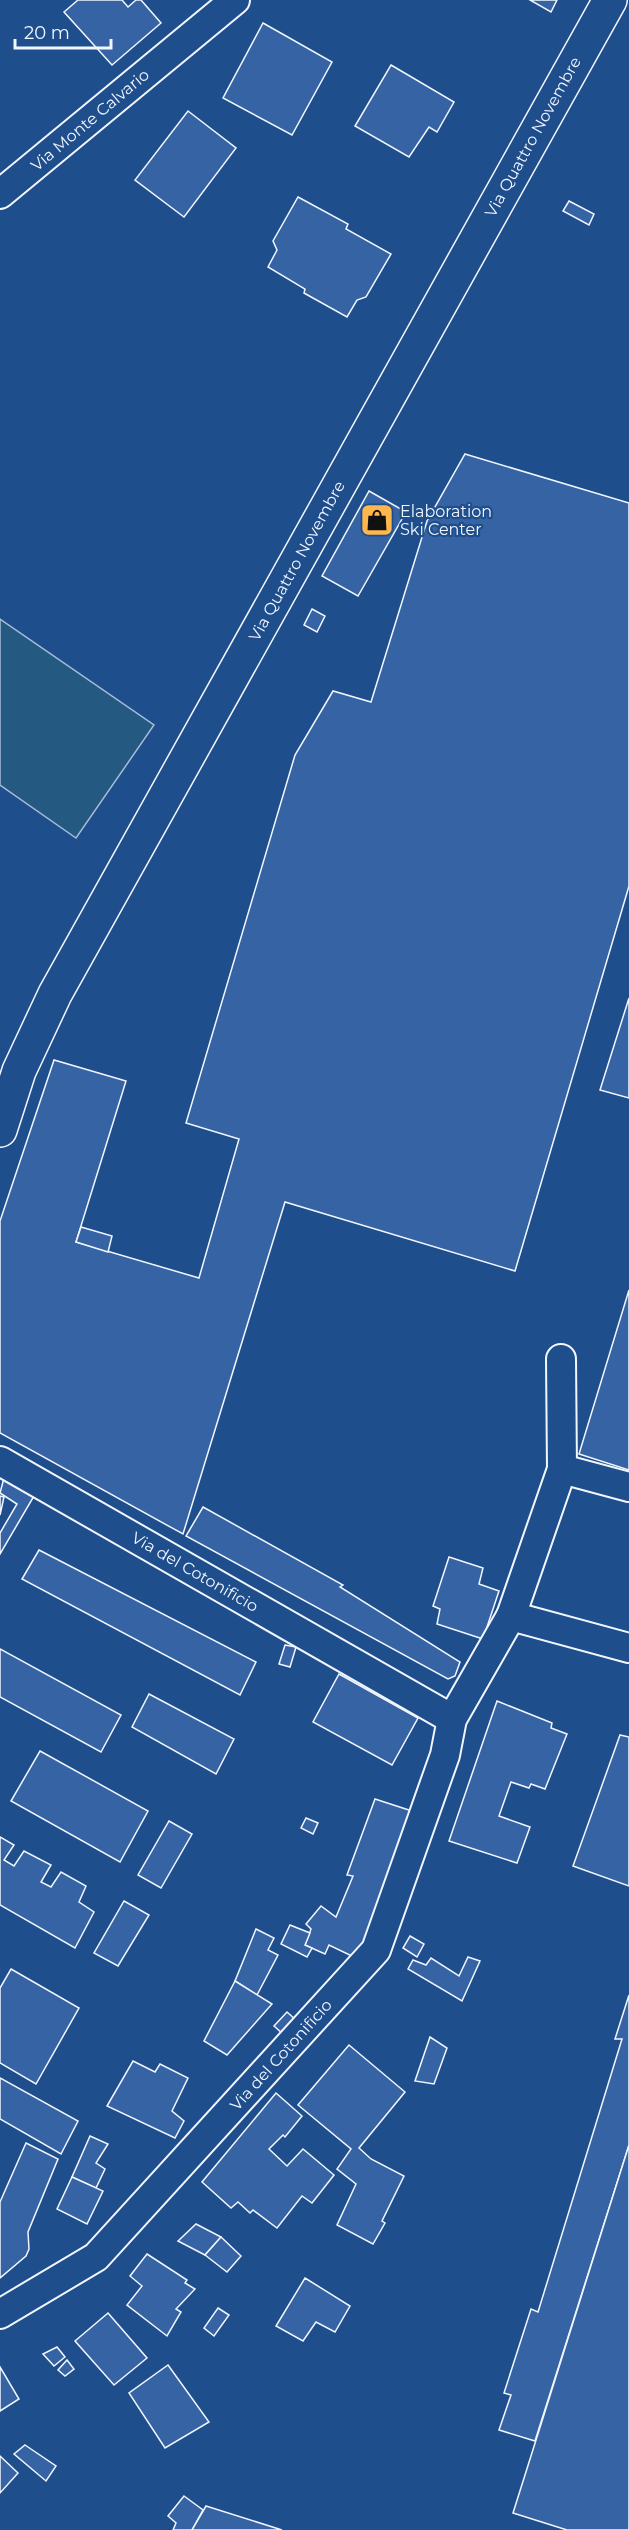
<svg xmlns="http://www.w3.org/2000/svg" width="629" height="2530" viewBox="0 0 629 2530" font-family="Montserrat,sans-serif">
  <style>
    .green { fill: #245a82; stroke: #a8bbd7; stroke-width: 1.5 }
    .building { fill: #3563a3; stroke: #f2f6ff; stroke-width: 1.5 }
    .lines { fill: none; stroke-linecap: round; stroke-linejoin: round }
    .street-casing { stroke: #f2f6ff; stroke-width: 32 }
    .secondary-casing { stroke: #f2f6ff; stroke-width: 36 }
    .street { stroke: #1f4e8c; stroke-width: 28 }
    .secondary { stroke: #1f4e8c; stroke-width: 33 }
    .labels { text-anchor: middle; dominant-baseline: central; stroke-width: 4.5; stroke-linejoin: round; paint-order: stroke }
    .street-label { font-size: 16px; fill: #f2f6ff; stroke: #1f4e8c }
    .poi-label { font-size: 16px; fill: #f2f6ff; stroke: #1f4e8c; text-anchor: start }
  </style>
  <rect width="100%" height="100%" fill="#1f4e8c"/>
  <path class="green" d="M0,619L154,725L76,838L0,785Z"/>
  <g class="building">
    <path d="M78,0H122L128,7L136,0H141L161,23L112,65L64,12Z"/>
    <path d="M530,0H557L551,12Z"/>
    <path d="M263,23L332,62L292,135L223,98Z"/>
    <path d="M391,65L454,102L437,132L429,127L409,157L355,126Z"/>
    <path d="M188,111L236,148L184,217L135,180Z"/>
    <path d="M298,197L348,224L346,229L391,254L366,297L357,300L347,317L304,293L305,289L268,267L277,250L273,241Z"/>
    <path d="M569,201L594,214L589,225L563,211Z"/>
    <path d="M465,454L629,503V886L515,1271L285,1202L183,1534L0,1433V1221L54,1060L126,1081L76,1242L199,1278L239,1139L186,1123L295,755L333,691L371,702L427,521Z"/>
    <path d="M369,491L406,512L358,596L322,576Z"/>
    <path d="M312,609L325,616L317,632L304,625Z"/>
    <path d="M629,998V1098L600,1090Z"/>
    <path d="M81,1227L112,1236L108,1252L76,1242Z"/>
    <path d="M629,1290V1470L579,1454Z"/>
    <path d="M4,1478L34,1496L0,1554V1533L17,1504L0,1493Z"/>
    <path d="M0,1496L4,1497L0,1515Z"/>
    <path d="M203,1507L343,1585L340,1587L460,1662L455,1676L448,1679L186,1536Z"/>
    <path d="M39,1550L256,1662L240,1695L22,1579Z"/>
    <path d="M449,1557L483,1568L479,1584L499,1591L483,1639L437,1624L440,1609L433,1606Z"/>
    <path d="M285,1645L296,1647L290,1667L279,1664Z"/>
    <path d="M0,1649L121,1715L101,1752L0,1697Z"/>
    <path d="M339,1674L418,1718L392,1765L313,1722Z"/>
    <path d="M149,1694L234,1739L216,1774L132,1727Z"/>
    <path d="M497,1701L552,1723L551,1728L567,1734L545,1789L531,1784L529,1788L511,1782L499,1816L530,1827L517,1863L449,1841Z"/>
    <path d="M620,1735L629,1737V1886L573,1866Z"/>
    <path d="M40,1751L148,1811L120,1862L11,1801Z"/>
    <path d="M375,1799L415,1812L358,1959L329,1945L325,1954L305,1945L311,1929L306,1924L321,1906L336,1917L353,1876L347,1875Z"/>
    <path d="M306,1818L318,1823L313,1834L301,1828Z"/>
    <path d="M169,1821L192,1834L161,1888L138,1875Z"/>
    <path d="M0,1837L14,1845L4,1860L14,1866L24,1851L51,1865L41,1882L51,1887L61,1872L86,1886L79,1902L94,1912L75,1948L0,1905Z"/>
    <path d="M124,1901L149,1915L118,1966L94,1953Z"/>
    <path d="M290,1925L310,1933L305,1945L312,1948L307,1957L281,1944Z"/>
    <path d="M256,1929L274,1938L268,1950L278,1955L257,1995L235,1981Z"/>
    <path d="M410,1936L424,1944L417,1957L403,1948Z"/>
    <path d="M468,1957L480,1961L462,2001L408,1969L413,1960L426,1965L431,1958L459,1976Z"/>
    <path d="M11,1969L79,2008L36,2084L0,2063V1988Z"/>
    <path d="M235,1981L272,2004L227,2055L204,2041Z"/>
    <path d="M629,1995V2145L535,2441L499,2430L511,2395L504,2393L531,2309L538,2312L622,2039H615Z"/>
    <path d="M287,2012L296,2020L283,2034L274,2026Z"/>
    <path d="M430,2037L447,2048L434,2084L415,2081Z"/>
    <path d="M349,2045L405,2092L359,2148L371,2159L404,2176L382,2221L385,2223L373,2244L337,2225L356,2184L337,2169L351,2149L298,2105Z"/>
    <path d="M133,2061L155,2072L160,2064L188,2078L172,2111L184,2121L175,2138L107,2106Z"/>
    <path d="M0,2078L78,2121L61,2154L0,2119Z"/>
    <path d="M276,2093L302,2116L285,2137L283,2135L269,2149L287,2166L303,2149L334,2175L312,2203L302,2196L277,2228L253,2210L250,2213L238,2202L231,2208L202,2182Z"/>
    <path d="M90,2136L108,2144L96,2163L105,2169L96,2188L72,2177Z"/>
    <path d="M26,2143L58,2159L28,2232L29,2249L26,2256L0,2278V2202Z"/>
    <path d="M629,2145V2530H567L513,2513Z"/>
    <path d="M72,2177L103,2191L87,2224L57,2209Z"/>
    <path d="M196,2224L221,2237L205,2255L178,2241Z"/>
    <path d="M221,2237L241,2256L227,2272L205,2255Z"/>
    <path d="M147,2254L187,2280L185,2283L195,2289L176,2309L181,2312L167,2336L127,2305L142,2286L130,2276Z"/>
    <path d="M305,2278L350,2306L335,2332L316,2322L303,2341L276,2326Z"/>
    <path d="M218,2308L229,2315L214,2336L204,2328Z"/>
    <path d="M108,2313L147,2358L114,2385L75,2341Z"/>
    <path d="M57,2347L65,2357L54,2366L43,2354Z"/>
    <path d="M67,2360L74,2369L65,2376L58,2370Z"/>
    <path d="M168,2365L209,2422L165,2448L129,2393Z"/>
    <path d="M0,2367L19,2399L0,2411Z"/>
    <path d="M25,2445L56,2466L46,2481L14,2454Z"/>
    <path d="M0,2456L18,2473L0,2493Z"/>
    <path d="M184,2496L203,2510L192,2530H173L176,2523L168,2516Z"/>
    <path d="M206,2506L282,2530H192Z"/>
  </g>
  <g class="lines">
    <g class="street-casing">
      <g id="street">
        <path d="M0,194L235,0"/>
        <path d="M0,1461L452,1719"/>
        <path d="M562,1469L629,1487"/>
        <path d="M511,1616L629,1648"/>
        <path d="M0,2314L96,2257L376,1950L445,1755L452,1719L511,1616L562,1469L561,1359"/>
      </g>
    </g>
    <g class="secondary-casing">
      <path id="secondary" d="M0,1130L19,1071L55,994L610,0"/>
    </g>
    <use href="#street" class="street"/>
    <use href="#secondary" class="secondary"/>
  </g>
  <defs>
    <g id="shop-square" transform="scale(1.725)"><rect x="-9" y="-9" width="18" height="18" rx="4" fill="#ffb74d" stroke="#1f4e8c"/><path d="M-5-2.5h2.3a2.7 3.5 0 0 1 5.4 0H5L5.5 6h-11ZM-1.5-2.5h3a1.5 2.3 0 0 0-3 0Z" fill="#111"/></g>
  </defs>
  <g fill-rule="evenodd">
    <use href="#shop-square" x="377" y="520"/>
  </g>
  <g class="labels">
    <g class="street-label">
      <text transform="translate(90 120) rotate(-40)">Via Monte Calvario</text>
      <text transform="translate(533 137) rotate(-61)">Via Quattro Novembre</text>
      <text transform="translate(297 561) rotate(-61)">Via Quattro Novembre</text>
      <text transform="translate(195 1572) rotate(30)">Via del Cotonificio</text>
      <text transform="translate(281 2055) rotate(-48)">Via del Cotonificio</text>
    </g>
    <g class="poi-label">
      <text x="400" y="511">Elaboration<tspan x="400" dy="18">Ski Center</tspan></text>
    </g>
  </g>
  <path d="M15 39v9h96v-9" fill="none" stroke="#f2f6ff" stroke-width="3"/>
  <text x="24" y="39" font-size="18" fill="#f2f6ff" stroke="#1f4e8c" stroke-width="4.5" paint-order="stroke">20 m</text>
</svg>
